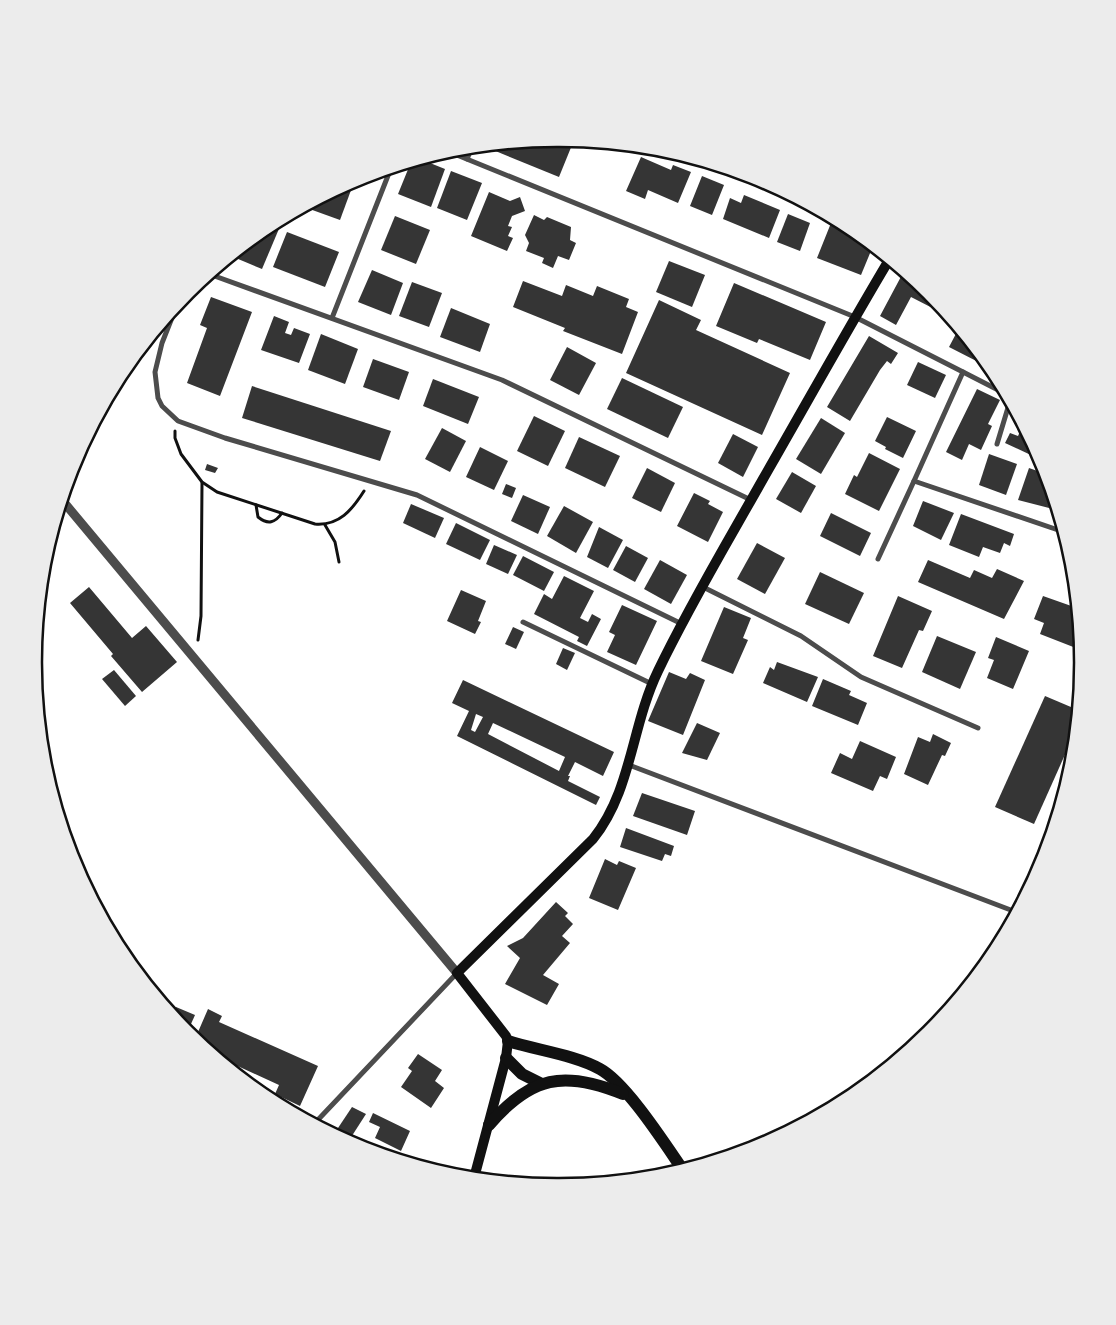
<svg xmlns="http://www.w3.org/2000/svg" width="1116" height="1325" viewBox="0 0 1116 1325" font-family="'DM Sans',sans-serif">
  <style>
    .building { fill: #353535; fill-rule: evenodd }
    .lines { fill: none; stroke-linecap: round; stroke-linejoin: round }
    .path { stroke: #111; stroke-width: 3 }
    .minor { stroke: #4c4c4c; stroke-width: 5 }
    .tertiary { stroke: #4c4c4c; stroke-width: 9 }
    .secondary { stroke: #111; stroke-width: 10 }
    .trunk { stroke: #111; stroke-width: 12 }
    .rim { fill: none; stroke: #111; stroke-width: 2.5 }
  </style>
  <rect width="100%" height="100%" fill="#fff"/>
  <g class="building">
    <path d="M558,138L574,140L559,177L493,150L495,144Z"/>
    <path d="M641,157L671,170L673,165L691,172L678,203L648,190L645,199L626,191Z"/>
    <path d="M420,159L445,169L431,207L398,194L411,162Z"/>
    <path d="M451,171L482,183L467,220L437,208Z"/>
    <path d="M702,176L724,185L712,215L690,206Z"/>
    <path d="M352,181L354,182L340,220L304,207Z"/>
    <path d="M489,192L510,201L520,197L525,211L512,216L508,226L512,227L508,236L513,238L507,251L471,236Z"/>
    <path d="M744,195L780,210L769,238L723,219L730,198L741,203Z"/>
    <path d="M788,214L810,223L800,251L777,242Z"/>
    <path d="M534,215L544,220L547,217L571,227L570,240L576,243L569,260L558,256L553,268L542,263L544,258L526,251L529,243L525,235Z"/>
    <path d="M395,216L430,230L416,264L381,250Z"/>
    <path d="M276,222L281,224L262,269L231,256Z"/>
    <path d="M831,223L857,233L873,246L861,275L817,258Z"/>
    <path d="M287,232L339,252L325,287L273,267Z"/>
    <path d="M669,261L705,275L692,307L656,292Z"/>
    <path d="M372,270L403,283L391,315L358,302Z"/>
    <path d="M904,271L929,292L948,316L911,297L896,325L880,316Z"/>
    <path d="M523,281L562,296L566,285L593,296L597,286L629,299L626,307L638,312L622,354L563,331L565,328L513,307Z"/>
    <path d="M412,282L442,293L429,327L399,316Z"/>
    <path d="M734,283L826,322L810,360L759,339L757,343L716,326Z"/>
    <path d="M211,297L252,312L220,396L187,383L207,328L200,325Z"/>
    <path d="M659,300L701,320L696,330L790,373L762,435L626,373Z"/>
    <path d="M451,308L490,324L480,352L440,337Z"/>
    <path d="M274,316L289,322L285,333L291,335L294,328L310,334L299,363L261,350Z"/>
    <path d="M959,328L963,334L992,369L949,347Z"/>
    <path d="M321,334L358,349L345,384L308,370Z"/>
    <path d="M869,336L898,353L891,364L887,361L880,370L850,421L827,407Z"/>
    <path d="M567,347L596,363L579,395L550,380Z"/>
    <path d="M373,359L409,372L399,400L363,387Z"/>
    <path d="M918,362L946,375L935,398L907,385Z"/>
    <path d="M622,378L683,407L668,438L607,409Z"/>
    <path d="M433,379L479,397L468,424L423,406Z"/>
    <path d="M252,386L391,431L380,461L242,418Z"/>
    <path d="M977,389L1000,400L988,424L992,426L981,450L969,444L962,460L946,452Z"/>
    <path d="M534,416L565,431L548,466L517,451Z"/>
    <path d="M887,417L916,431L903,458L885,449L886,447L875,441Z"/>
    <path d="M821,418L845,433L821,474L796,459Z"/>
    <path d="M1023,425L1036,450L1033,456L1005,443L1010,433L1018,436Z"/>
    <path d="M442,428L466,441L450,472L425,459Z"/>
    <path d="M733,434L758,447L743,477L718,463Z"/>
    <path d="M579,437L620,456L605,487L565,468Z"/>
    <path d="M480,447L508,461L494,490L466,477Z"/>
    <path d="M869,453L900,469L879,511L845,494L854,475L857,477Z"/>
    <path d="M989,454L1017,464L1006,495L979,485Z"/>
    <path d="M207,464L218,468L215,473L205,470Z"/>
    <path d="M647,468L675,483L661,512L632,498Z"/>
    <path d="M1029,468L1046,474L1043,481L1049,483L1055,503L1053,509L1018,500Z"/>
    <path d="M792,472L816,486L801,513L776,499Z"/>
    <path d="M506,484L516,488L512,498L502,494Z"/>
    <path d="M694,493L710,501L708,504L723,512L708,542L677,526Z"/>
    <path d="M523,495L550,507L538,534L511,521Z"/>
    <path d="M923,501L954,513L941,540L913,526Z"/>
    <path d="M411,504L444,518L435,538L403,523Z"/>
    <path d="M564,506L593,522L576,553L547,536Z"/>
    <path d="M831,513L871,533L860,556L820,536Z"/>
    <path d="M961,514L1014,534L1010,546L1004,543L1000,553L983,547L979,557L949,545Z"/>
    <path d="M456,523L490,540L480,560L446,544Z"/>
    <path d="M599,527L623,540L608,568L587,557Z"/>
    <path d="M757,543L785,558L765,594L737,579Z"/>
    <path d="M494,545L517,555L508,574L486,564Z"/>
    <path d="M626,546L648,558L635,582L613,570Z"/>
    <path d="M523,556L554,572L544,591L513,575Z"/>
    <path d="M660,560L687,575L671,604L644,589Z"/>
    <path d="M928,560L970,578L974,570L992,578L997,569L1024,581L1004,619L918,582Z"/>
    <path d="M820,572L864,593L849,624L805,604Z"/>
    <path d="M564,576L594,591L580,618L588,622L592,614L601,619L587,646L577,641L579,637L534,614L544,594L552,599Z"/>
    <path d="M89,587L132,638L146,626L177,662L142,692L111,656L113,654L70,603Z"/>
    <path d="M461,590L486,601L478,621L481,622L475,634L447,621Z"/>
    <path d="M898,596L932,611L923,631L919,630L902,668L873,656Z"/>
    <path d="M1043,596L1077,608L1081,650L1040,634L1044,623L1034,619Z"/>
    <path d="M622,605L657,621L636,665L607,652L615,635L609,632Z"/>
    <path d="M724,607L751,618L743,638L748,640L733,674L701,661Z"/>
    <path d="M513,627L524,632L516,649L505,644Z"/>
    <path d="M937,636L976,652L960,689L922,672Z"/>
    <path d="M996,637L1029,651L1013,689L987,678L994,660L988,658Z"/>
    <path d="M563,648L575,653L567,670L556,664Z"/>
    <path d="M777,662L818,677L807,702L763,683L770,667L774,670Z"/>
    <path d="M114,670L136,696L125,706L102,679Z"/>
    <path d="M669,672L686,679L690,673L705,680L683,735L648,721Z"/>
    <path d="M823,679L851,691L849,695L867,703L858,725L812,706Z"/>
    <path d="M463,680L614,752L603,776L575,762L568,776H570L568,781L600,797L596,805L457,736L469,711L452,703ZM476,714L483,717L475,732L471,730ZM493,723L565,757L559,771L488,734Z"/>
    <path d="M1045,696L1078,710L1076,730L1034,824L995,807Z"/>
    <path d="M697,723L720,733L707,760L682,753Z"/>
    <path d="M933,734L951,743L945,756L942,755L928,785L904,774L918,737L930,742Z"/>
    <path d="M860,741L896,757L887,779L880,776L873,791L831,773L840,753L852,759Z"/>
    <path d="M642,793L695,811L687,835L633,816Z"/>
    <path d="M626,828L674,846L671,856L665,854L662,861L620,847Z"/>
    <path d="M605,859L617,865L619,861L636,868L618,910L589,898Z"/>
    <path d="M556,902L568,913L565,916L573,924L562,936L570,943L543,975L559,984L547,1005L505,984L520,958L507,946L523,938Z"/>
    <path d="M176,1007L195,1015L187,1033L172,1015Z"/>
    <path d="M208,1009L222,1016L219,1022L318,1066L300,1106L275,1094L279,1085L231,1063L229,1067L195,1039Z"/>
    <path d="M418,1054L442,1070L435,1081L444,1088L431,1108L401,1087L412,1071L408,1068Z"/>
    <path d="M352,1107L366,1114L348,1142L334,1134Z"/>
    <path d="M373,1113L410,1131L401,1151L375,1138L380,1127L369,1122Z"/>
  </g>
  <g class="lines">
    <g class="path">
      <path d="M175,431V438L181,454L202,482L217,492L315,524C339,526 352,510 364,491"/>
      <path d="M256,505L258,517C268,525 275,523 282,513"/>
      <path d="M325,525L335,542L339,562"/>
      <path d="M198,640L201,616L202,483"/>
    </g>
    <g class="minor">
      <path d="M447,151L855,317L963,372L914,481L1064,532"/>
      <path d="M467,159L472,147"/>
      <path d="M209,274L502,380L751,500"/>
      <path d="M177,305L162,343L155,372L158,398L162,406L178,421L225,438L417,495L682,624"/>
      <path d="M332,318L391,168"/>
      <path d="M963,372L1006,394"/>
      <path d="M997,444L1010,401"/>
      <path d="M878,559L914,481"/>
      <path d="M703,587L801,636L861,677L978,728"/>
      <path d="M523,622L652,684"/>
      <path d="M629,765L1016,912"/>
      <path d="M314,1124L457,973"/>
    </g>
    <path class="tertiary" d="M62,500L457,973"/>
    <path class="secondary" d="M474,1178L506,1058L508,1041L506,1036L457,973L593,839C632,790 631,727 658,671C689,606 727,543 763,479C805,406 846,332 889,260"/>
    <g class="trunk">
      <path d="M508,1041C536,1050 575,1055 600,1069C626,1083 665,1144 683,1170"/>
      <path d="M506,1058L522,1074L540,1083"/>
      <path d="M489,1125C531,1076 564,1070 623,1094"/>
    </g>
  </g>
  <path d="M0 0H1116V1325H0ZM557 147H559A515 515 0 0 1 1074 662V663A515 515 0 0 1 559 1178H557A515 515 0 0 1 42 663V662A515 515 0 0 1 557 147Z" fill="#ececec" fill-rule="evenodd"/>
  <path class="rim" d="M557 147H559A515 515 0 0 1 1074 662V663A515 515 0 0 1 559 1178H557A515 515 0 0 1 42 663V662A515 515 0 0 1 557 147Z"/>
</svg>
